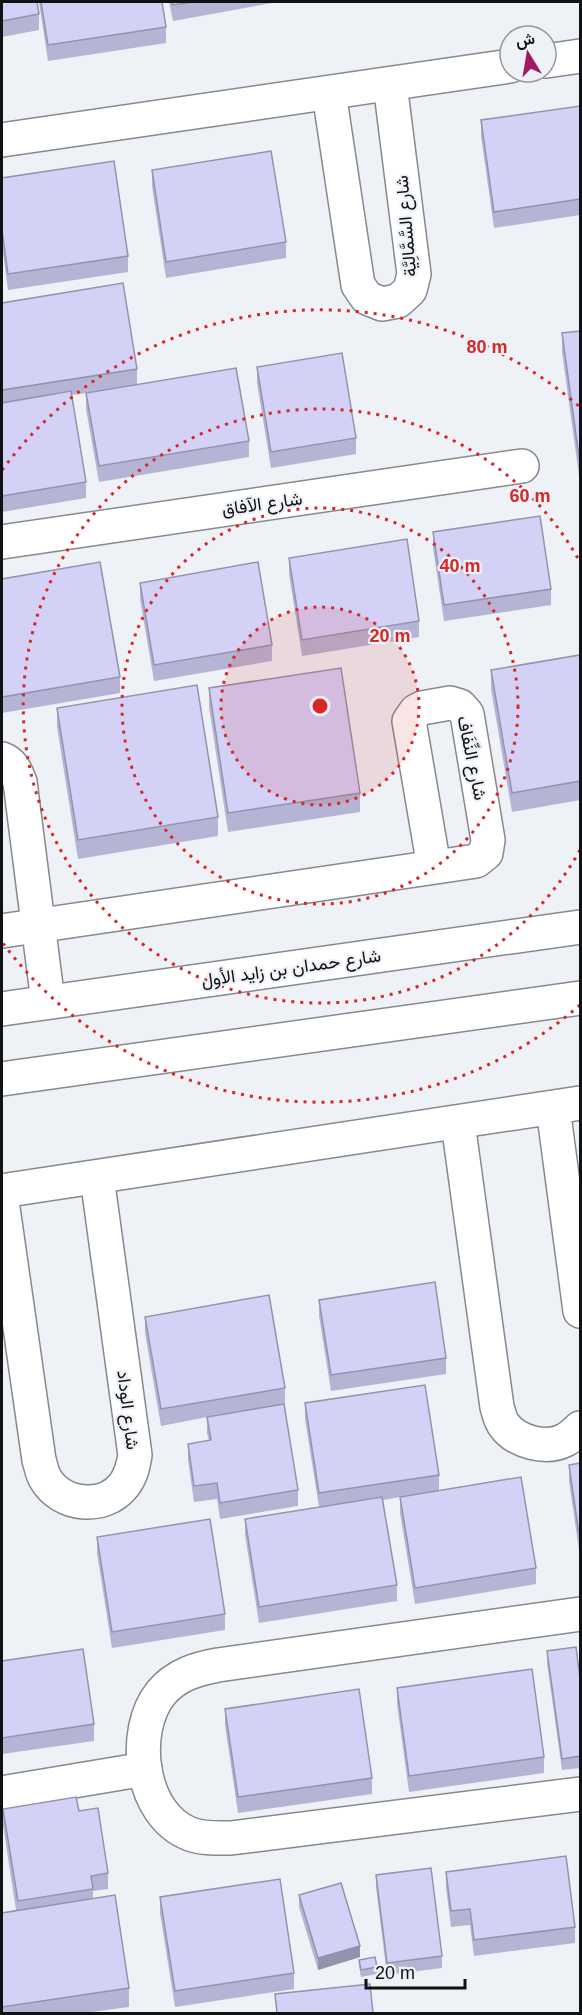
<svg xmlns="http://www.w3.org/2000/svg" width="582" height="2015" viewBox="0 0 582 2015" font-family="Arial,Vazirmatn,sans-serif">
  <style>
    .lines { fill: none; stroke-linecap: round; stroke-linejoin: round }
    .minor-casing { stroke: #86898d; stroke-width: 36 }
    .secondary-casing { stroke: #86898d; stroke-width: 36 }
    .minor { stroke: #fff; stroke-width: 33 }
    .secondary { stroke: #fff; stroke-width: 33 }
    .wall { fill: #b5b4d4 }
    .shaded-wall { fill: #9492ac }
    .building { fill: #d3d1f6; stroke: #9492ac; stroke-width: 1.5 }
    .ring { fill: none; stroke: #d62828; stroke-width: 3; stroke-dasharray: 3 6 }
    .labels { text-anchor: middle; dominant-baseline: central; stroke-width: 4.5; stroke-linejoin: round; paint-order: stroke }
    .street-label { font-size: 18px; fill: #101113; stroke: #eef1f5 }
    .centre { fill: #d62828; stroke: #eef1f5; stroke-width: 3 }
    .ring-label { font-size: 18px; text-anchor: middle; font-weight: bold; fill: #d62828; stroke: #eef1f5; stroke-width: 4.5; stroke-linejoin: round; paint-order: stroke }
  </style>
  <rect width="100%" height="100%" fill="#eef1f5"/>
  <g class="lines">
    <g class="minor-casing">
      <g id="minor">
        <path d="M546,61L580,56"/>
        <path d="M329,93L358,285L367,298L382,304L398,301L410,290L414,274L390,84"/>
        <path d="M2,140L510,66"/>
        <path d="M2,542L522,466"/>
        <path d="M2,759C13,763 16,772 20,782L48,1002"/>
        <path d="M2,931L476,861L486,853L488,840L467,714L460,706L450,703L422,708L416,711L409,721L434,867"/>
        <path d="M553,1108L580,1311"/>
        <path d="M458,1123L497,1407C499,1413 500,1420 504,1425C516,1442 546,1450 565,1440C571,1437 576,1432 580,1428"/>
        <path d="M2,1191L580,1103"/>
        <path d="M2,1201L39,1460C41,1466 42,1473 45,1478C60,1506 104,1511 124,1485C131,1476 133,1467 135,1455L97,1177"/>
        <path d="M580,1614L218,1665C196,1669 176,1675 161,1693C130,1731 140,1815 190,1834C203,1839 217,1838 231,1838L580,1794"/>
        <path d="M2,1793L145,1769"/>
      </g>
    </g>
    <g class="secondary-casing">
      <g id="secondary">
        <path d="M2,1009L580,927"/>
        <path d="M2,1079L580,998"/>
      </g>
    </g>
    <use href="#minor" class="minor"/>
    <use href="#secondary" class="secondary"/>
  </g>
  <g class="wall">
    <path d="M2,2L39,14V30L2,37Z"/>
    <path d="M39,2H162L166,27V43L48,61Z"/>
    <path d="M169,2H278L173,21Z"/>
    <path d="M580,106V215L494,228L481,136V120Z"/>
    <path d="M152,170L286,242V258L166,278L152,186Z"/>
    <path d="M2,178L128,256V272L8,290L2,246Z"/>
    <path d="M2,303L137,369V385L72,395L86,482V498L2,512Z"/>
    <path d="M580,331V483L562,352V333Z"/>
    <path d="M257,367L356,438V454L271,468L257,383Z"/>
    <path d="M86,393L249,441V457L99,482L86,409Z"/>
    <path d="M433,532L551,589V605L444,621L433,548Z"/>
    <path d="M289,558L419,621V637L302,656L289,574Z"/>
    <path d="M2,579L120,677V693L2,713Z"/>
    <path d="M140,583L272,645V661L154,681L140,599Z"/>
    <path d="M580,655V800L512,812L491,689V670Z"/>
    <path d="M209,688L360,793V812L228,832L209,707Z"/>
    <path d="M57,708L218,817V836L78,859L57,727Z"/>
    <path d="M319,1300L446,1358V1374L331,1391L319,1316Z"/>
    <path d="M145,1317L285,1388V1404L268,1407L298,1490V1506L220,1519L217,1499L194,1502L188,1460V1444L209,1441L207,1433V1417L161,1426L145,1333Z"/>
    <path d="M305,1403L439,1475V1491L536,1568V1584L415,1604L400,1513V1497L383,1500L397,1585V1601L259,1623L245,1535V1519L319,1507L305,1419Z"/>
    <path d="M580,1463V1550H579L569,1481V1465Z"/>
    <path d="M97,1537L225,1614V1630L112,1648L97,1553Z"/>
    <path d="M547,1651L580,1678V1768L562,1770L547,1663Z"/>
    <path d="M2,1661L94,1724V1741L2,1754Z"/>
    <path d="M397,1688L544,1757V1773L409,1792L397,1704Z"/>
    <path d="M225,1709L372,1778V1794L238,1813L225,1725Z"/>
    <path d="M3,1809L79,1811L108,1873V1889L93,1891V1899L129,1988V2007L84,2013H2V1913L16,1910L3,1825Z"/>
    <path d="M446,1872L575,1927V1943L474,1956L470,1925L451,1927L446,1888Z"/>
    <path d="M376,1875L442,1956V1968L387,1975L376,1887Z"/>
    <path d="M299,1895L360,1957L318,1970L299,1907Z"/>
    <path d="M160,1897L294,1973V1989L175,2007L160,1913Z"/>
    <path d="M359,1960L377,1967V1974L361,1977L359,1966Z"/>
  </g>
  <path class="shaded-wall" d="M360,1946V1957L318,1970V1958Z"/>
  <g class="building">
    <path d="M2,2H37L39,14L2,21Z"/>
    <path d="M41,2H162L166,27L48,45Z"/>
    <path d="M172,2H193L173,5Z"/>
    <path d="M580,106V199L494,212L481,120Z"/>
    <path d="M271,151L286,242L166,262L152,170Z"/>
    <path d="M114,161L128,256L8,274L2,230V178Z"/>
    <path d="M123,283L137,369L2,390V303Z"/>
    <path d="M580,331V464L562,333Z"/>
    <path d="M342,353L356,438L271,452L257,367Z"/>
    <path d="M236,368L249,441L99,466L86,393Z"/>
    <path d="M71,391L86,482L2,496V403Z"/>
    <path d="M540,516L551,589L444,605L433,532Z"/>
    <path d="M407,539L419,621L302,640L289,558Z"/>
    <path d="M100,562L120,677L2,697V579Z"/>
    <path d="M258,562L272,645L154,665L140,583Z"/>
    <path d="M580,655V781L512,793L491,670Z"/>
    <path d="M341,668L360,793L228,813L209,688Z"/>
    <path d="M197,685L218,817L78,840L57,708Z"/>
    <path d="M435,1282L446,1358L331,1375L319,1300Z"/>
    <path d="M269,1295L285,1388L161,1409L145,1317Z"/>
    <path d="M425,1385L439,1475L319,1493L305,1403Z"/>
    <path d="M284,1404L298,1490L220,1503L217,1483L194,1486L188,1444L211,1440L207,1417Z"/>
    <path d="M580,1463V1534H579L569,1465Z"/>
    <path d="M521,1477L536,1568L415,1588L400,1497Z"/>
    <path d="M382,1497L397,1585L259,1607L245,1519Z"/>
    <path d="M210,1519L225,1614L112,1632L97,1537Z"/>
    <path d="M576,1647L580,1678V1756L562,1759L547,1651Z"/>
    <path d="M83,1649L94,1724L2,1738V1661Z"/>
    <path d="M532,1669L544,1757L409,1776L397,1688Z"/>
    <path d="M359,1689L372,1778L238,1797L225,1709Z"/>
    <path d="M76,1797L79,1811L98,1808L108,1873L91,1876L93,1889L18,1901L3,1809Z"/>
    <path d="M566,1856L575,1927L474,1940L470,1909L451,1911L446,1872Z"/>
    <path d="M431,1868L442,1956L387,1963L376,1875Z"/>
    <path d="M280,1879L294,1973L175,1991L160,1897Z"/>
    <path d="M341,1883L360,1946L318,1958L299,1895Z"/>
    <path d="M115,1895L129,1988L2,2007V1913Z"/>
    <path d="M375,1957L377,1967L361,1970L359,1960Z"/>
    <path d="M370,1984L373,2013H277L275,1994Z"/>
  </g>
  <circle cx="320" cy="706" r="99" fill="#d62828" fill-opacity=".12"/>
  <g class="ring">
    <circle cx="320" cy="706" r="99"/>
    <circle cx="320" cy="706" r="198"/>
    <path d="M580 850A297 297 0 1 1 580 562"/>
    <path d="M580 1005A396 396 0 0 1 2 942M2 470A396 396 0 0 1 580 407"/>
  </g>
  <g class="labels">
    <g class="street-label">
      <text transform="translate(406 226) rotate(-95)">شارع السَّمَّالِيَّة</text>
      <text transform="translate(262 504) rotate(-8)">شارع الآفاق</text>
      <text transform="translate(472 758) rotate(78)">شارع النِّفَاف</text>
      <text transform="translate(291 968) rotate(-8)">شارع حمدان بن زايد الأول</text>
      <text transform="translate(128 1410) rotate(83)">شارع الوداد</text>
    </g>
  </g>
  <circle cx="320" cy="706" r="9" class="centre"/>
  <g class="ring-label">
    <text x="487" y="353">80 m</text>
    <text x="530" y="502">60 m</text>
    <text x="460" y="572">40 m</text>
    <text x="390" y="642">20 m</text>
  </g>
  <rect width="582" height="2015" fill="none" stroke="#101113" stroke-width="6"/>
  <g transform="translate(528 54) rotate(349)"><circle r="28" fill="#eef1f5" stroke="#95979b" stroke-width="1.5"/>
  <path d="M0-4.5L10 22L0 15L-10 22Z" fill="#a21962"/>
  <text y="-9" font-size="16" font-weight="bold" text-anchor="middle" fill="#101113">ش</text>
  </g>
  <path d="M366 1979v9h99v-9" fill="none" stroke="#101113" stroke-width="3"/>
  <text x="375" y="1979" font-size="18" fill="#101113" stroke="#eef1f5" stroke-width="4.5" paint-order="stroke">20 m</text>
</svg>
